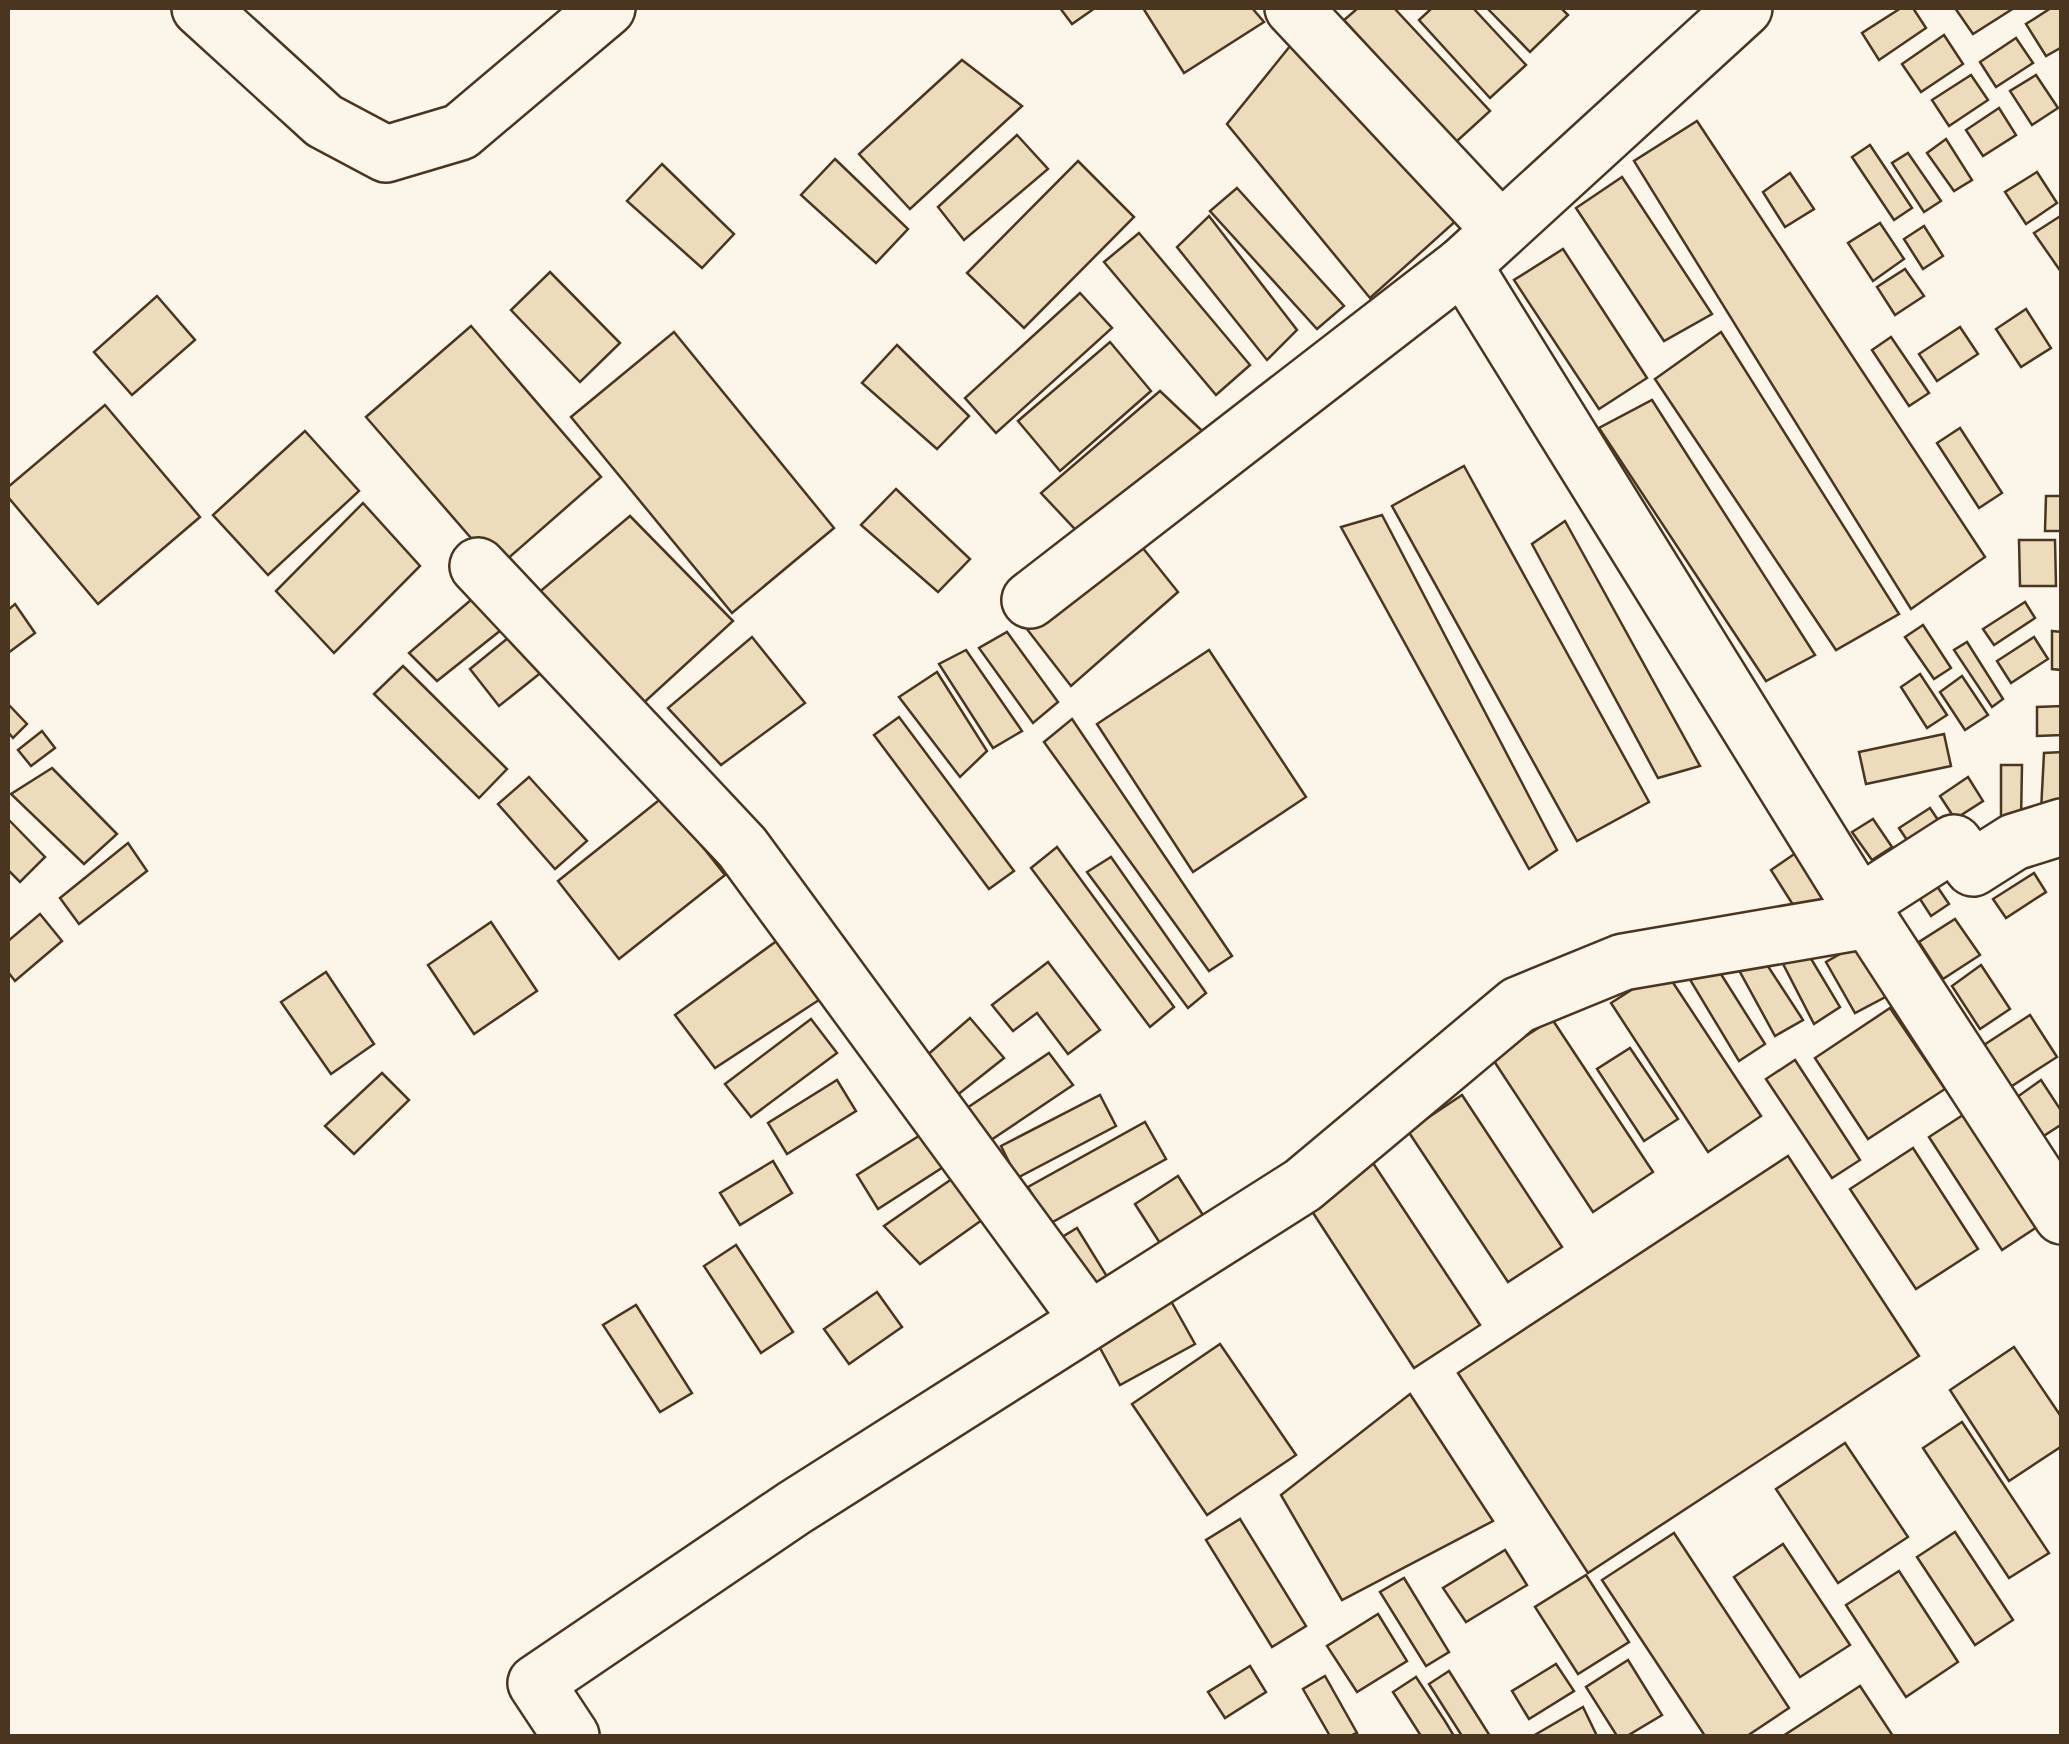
<svg xmlns="http://www.w3.org/2000/svg" width="2069" height="1744" viewBox="0 0 2069 1744" font-family="'Open Sans',sans-serif">
  <style>
    .building { fill: #ecdcbc; stroke: #4a3520; stroke-width: 2.5 }
    .lines { fill: none; stroke-linecap: round; stroke-linejoin: round }
    .minor-casing { stroke: #4a3520; stroke-width: 60 }
    .minor { stroke: #fbf6e9; stroke-width: 55 }
  </style>
  <rect width="100%" height="100%" fill="#fbf6e9"/>
  <g class="building">
    <path d="M1060,8H1095L1072,24Z"/>
    <path d="M1143,8H1252L1264,22L1184,73Z"/>
    <path d="M1358,8H1394L1490,111L1456,142L1344,20Z"/>
    <path d="M1432,8H1473L1526,65L1490,98L1419,20Z"/>
    <path d="M1487,8H1561L1568,15L1530,52Z"/>
    <path d="M1901,8H1913L1926,28L1879,60L1862,33Z"/>
    <path d="M1955,8H2014L1973,34Z"/>
    <path d="M2051,8H2059L2062,12V47L2046,56L2026,24Z"/>
    <path d="M1944,35L1963,64L1921,92L1902,64Z"/>
    <path d="M2016,38L2033,63L1996,87L1980,62Z"/>
    <path d="M1295,40L1458,219L1370,298L1227,124Z"/>
    <path d="M962,60L1022,106L910,209L859,154Z"/>
    <path d="M1971,75L1988,100L1949,126L1932,100Z"/>
    <path d="M2036,75L2058,108L2032,125L2010,91Z"/>
    <path d="M1999,108L2016,135L1983,156L1966,130Z"/>
    <path d="M1697,121L1985,557L1911,609L1634,161Z"/>
    <path d="M1017,135L1048,169L964,240L938,207Z"/>
    <path d="M1946,139L1972,180L1954,191L1927,153Z"/>
    <path d="M1870,145L1912,208L1894,220L1852,157Z"/>
    <path d="M1908,153L1941,201L1924,212L1892,163Z"/>
    <path d="M835,159L908,229L876,263L801,195Z"/>
    <path d="M1078,161L1134,217L1024,328L967,273Z"/>
    <path d="M662,164L734,234L702,268L627,201Z"/>
    <path d="M2037,172L2057,203L2026,224L2005,192Z"/>
    <path d="M1790,173L1814,209L1785,227L1763,192Z"/>
    <path d="M1622,177L1712,314L1664,341L1576,208Z"/>
    <path d="M1237,188L1344,306L1317,329L1210,211Z"/>
    <path d="M2062,215V267L2059,269L2034,233Z"/>
    <path d="M1209,216L1297,330L1267,360L1177,247Z"/>
    <path d="M1880,223L1904,259L1873,281L1848,243Z"/>
    <path d="M1924,226L1943,256L1923,269L1904,239Z"/>
    <path d="M1139,233L1250,365L1216,395L1104,262Z"/>
    <path d="M1563,249L1647,378L1599,409L1514,280Z"/>
    <path d="M1905,269L1924,296L1895,315L1877,287Z"/>
    <path d="M550,272L620,343L580,382L511,310Z"/>
    <path d="M1080,293L1112,328L996,433L965,398Z"/>
    <path d="M157,296L195,340L132,395L94,352Z"/>
    <path d="M2026,309L2051,348L2021,367L1996,329Z"/>
    <path d="M471,326L601,477L497,568L366,417Z"/>
    <path d="M1960,327L1978,354L1937,381L1919,354Z"/>
    <path d="M674,332L834,528L732,613L571,417Z"/>
    <path d="M1721,332L1899,614L1836,650L1655,379Z"/>
    <path d="M1891,337L1929,393L1909,406L1872,350Z"/>
    <path d="M1110,342L1151,391L1060,471L1018,421Z"/>
    <path d="M897,345L969,416L937,449L862,383Z"/>
    <path d="M1160,391L1217,445L1087,542L1041,493Z"/>
    <path d="M1652,400L1815,655L1766,681L1599,428Z"/>
    <path d="M105,405L200,517L98,604L8,497V487Z"/>
    <path d="M1960,428L2002,493L1979,508L1937,443Z"/>
    <path d="M305,431L359,491L268,575L213,515Z"/>
    <path d="M1464,466L1649,802L1577,841L1392,506Z"/>
    <path d="M896,489L970,559L938,592L861,525Z"/>
    <path d="M2046,496H2062V531H2045Z"/>
    <path d="M363,503L420,566L334,653L276,591Z"/>
    <path d="M1382,515L1557,850L1529,869L1341,527Z"/>
    <path d="M630,516L733,621L638,708L531,599Z"/>
    <path d="M1565,521L1700,766L1658,778L1532,544Z"/>
    <path d="M1130,532L1178,592L1071,686L1023,624Z"/>
    <path d="M2019,540H2055L2056,586H2020Z"/>
    <path d="M472,599L501,630L437,681L409,653Z"/>
    <path d="M2025,602L2035,618L1994,645L1983,629Z"/>
    <path d="M15,604L35,633L8,653V610Z"/>
    <path d="M1923,625L1951,668L1934,679L1905,637Z"/>
    <path d="M2052,631L2062,632V670L2052,669Z"/>
    <path d="M1007,632L1058,702L1033,723L979,648Z"/>
    <path d="M513,634L543,671L499,706L470,669Z"/>
    <path d="M752,637L805,703L721,765L668,708Z"/>
    <path d="M2034,637L2048,659L2011,683L1997,661Z"/>
    <path d="M1967,642L2003,699L1992,707L1954,650Z"/>
    <path d="M966,650L1022,731L993,748L939,664Z"/>
    <path d="M1209,650L1306,797L1193,872L1097,724Z"/>
    <path d="M403,666L507,769L479,798L374,694Z"/>
    <path d="M937,672L987,751L960,777L899,697Z"/>
    <path d="M1920,674L1947,715L1927,728L1901,687Z"/>
    <path d="M1962,676L1988,715L1965,730L1940,692Z"/>
    <path d="M8,704L27,724L13,738L8,732Z"/>
    <path d="M2062,706V735L2037,736V707Z"/>
    <path d="M899,717L1014,871L989,889L874,735Z"/>
    <path d="M1072,719L1232,956L1209,971L1044,742Z"/>
    <path d="M42,731L55,748L31,766L18,750Z"/>
    <path d="M1944,734L1951,766L1866,784L1859,752Z"/>
    <path d="M2062,752V809L2041,811L2044,753Z"/>
    <path d="M2001,765H2022L2021,821L2001,822Z"/>
    <path d="M52,768L117,834L84,864L11,794Z"/>
    <path d="M529,777L587,841L555,869L498,804Z"/>
    <path d="M1968,777L1983,801L1955,819L1940,796Z"/>
    <path d="M663,797L725,875L619,959L558,881Z"/>
    <path d="M1930,808L1948,835L1917,855L1899,828Z"/>
    <path d="M8,819L45,857L20,882L8,870Z"/>
    <path d="M1873,819L1892,847L1872,860L1852,832Z"/>
    <path d="M128,843L147,871L79,924L60,898Z"/>
    <path d="M1057,847L1174,1007L1150,1027L1031,868Z"/>
    <path d="M1803,848L1835,898L1802,919L1771,870Z"/>
    <path d="M1111,857L1206,993L1188,1008L1087,872Z"/>
    <path d="M1926,870L1949,904L1931,916L1909,882Z"/>
    <path d="M2034,873L2046,892L2006,918L1993,899Z"/>
    <path d="M40,914L62,941L15,981L8,972V941Z"/>
    <path d="M1955,919L1980,955L1943,979L1919,942Z"/>
    <path d="M491,922L537,991L474,1034L428,965Z"/>
    <path d="M782,937L822,998L715,1068L675,1015Z"/>
    <path d="M1861,942L1891,994L1855,1013L1826,962Z"/>
    <path d="M1804,947L1840,1007L1814,1024L1780,958Z"/>
    <path d="M1760,954L1803,1020L1775,1036L1734,961Z"/>
    <path d="M1048,962L1100,1030L1068,1054L1037,1013L1013,1031L992,1005Z"/>
    <path d="M1714,963L1765,1044L1739,1061L1686,973Z"/>
    <path d="M1981,965L2010,1009L1980,1029L1952,986Z"/>
    <path d="M1664,969L1761,1116L1708,1152L1611,1003Z"/>
    <path d="M326,972L374,1044L331,1074L281,1002Z"/>
    <path d="M1890,1008L1945,1089L1868,1139L1815,1058Z"/>
    <path d="M2030,1015L2057,1057L1998,1095L1970,1054Z"/>
    <path d="M970,1018L1004,1058L946,1104L917,1064Z"/>
    <path d="M811,1019L837,1053L751,1117L725,1084Z"/>
    <path d="M1552,1019L1653,1172L1593,1212L1492,1058Z"/>
    <path d="M1630,1048L1678,1119L1644,1141L1597,1069Z"/>
    <path d="M1049,1053L1073,1085L988,1142L961,1112Z"/>
    <path d="M1795,1060L1860,1160L1832,1178L1766,1079Z"/>
    <path d="M382,1073L409,1100L354,1154L325,1126Z"/>
    <path d="M837,1080L856,1111L787,1154L768,1123Z"/>
    <path d="M2041,1080L2062,1112V1124L2039,1139L2013,1100Z"/>
    <path d="M1100,1095L1116,1126L1017,1178L1001,1146Z"/>
    <path d="M1462,1095L1562,1247L1508,1282L1408,1131Z"/>
    <path d="M1963,1115L2037,1227L2002,1250L1929,1137Z"/>
    <path d="M1145,1122L1166,1159L1049,1224L1028,1187Z"/>
    <path d="M930,1129L951,1162L878,1209L857,1175Z"/>
    <path d="M1913,1148L1978,1249L1916,1289L1850,1189Z"/>
    <path d="M1788,1156L1919,1356L1588,1573L1458,1373Z"/>
    <path d="M1371,1160L1480,1325L1414,1368L1306,1202Z"/>
    <path d="M773,1161L792,1193L740,1225L720,1193Z"/>
    <path d="M959,1174L989,1215L920,1264L884,1226Z"/>
    <path d="M1178,1176L1208,1223L1165,1251L1135,1204Z"/>
    <path d="M1077,1228L1111,1283L1087,1301L1049,1245Z"/>
    <path d="M736,1245L793,1332L761,1353L704,1266Z"/>
    <path d="M877,1292L902,1327L849,1364L824,1329Z"/>
    <path d="M1167,1294L1195,1344L1120,1385L1092,1333Z"/>
    <path d="M636,1305L692,1393L660,1412L603,1325Z"/>
    <path d="M1220,1344L1296,1455L1207,1515L1132,1404Z"/>
    <path d="M2014,1347L2062,1418V1446L2009,1481L1950,1390Z"/>
    <path d="M1410,1394L1493,1521L1342,1600L1281,1495Z"/>
    <path d="M1962,1422L2049,1553L2009,1578L1923,1448Z"/>
    <path d="M1845,1443L1908,1537L1838,1583L1776,1489Z"/>
    <path d="M1240,1519L1306,1626L1272,1647L1206,1540Z"/>
    <path d="M1955,1532L2013,1620L1975,1645L1917,1557Z"/>
    <path d="M1674,1533L1789,1708L1747,1736H1705L1602,1580Z"/>
    <path d="M1783,1544L1850,1645L1800,1677L1734,1577Z"/>
    <path d="M1505,1550L1527,1585L1466,1622L1443,1588Z"/>
    <path d="M1899,1571L1958,1662L1906,1697L1846,1605Z"/>
    <path d="M1586,1575L1629,1642L1578,1674L1535,1607Z"/>
    <path d="M1404,1578L1449,1652L1426,1666L1380,1592Z"/>
    <path d="M1378,1614L1407,1661L1357,1692L1327,1646Z"/>
    <path d="M1628,1660L1662,1715L1627,1736H1617L1586,1687Z"/>
    <path d="M1556,1664L1574,1691L1529,1719L1512,1691Z"/>
    <path d="M1250,1666L1266,1692L1225,1718L1208,1692Z"/>
    <path d="M1449,1671L1490,1736H1462L1429,1684Z"/>
    <path d="M1325,1676L1357,1733L1350,1736H1330L1303,1689Z"/>
    <path d="M1416,1677L1445,1721L1454,1736H1421L1393,1692Z"/>
    <path d="M1860,1686L1893,1736H1783Z"/>
    <path d="M1583,1707L1597,1736H1533Z"/>
  </g>
  <g class="lines">
    <g class="minor-casing">
      <g id="minor">
        <path d="M200,8L324,121L386,154L460,132L607,8"/>
        <path d="M1293,8L1500,229"/>
        <path d="M1463,265L1859,904L2062,1216"/>
        <path d="M478,566L742,847L1089,1320"/>
        <path d="M1030,600L1463,265L1744,8"/>
        <path d="M1859,904L1954,843L1973,868L2014,842L2062,827"/>
        <path d="M571,1736L536,1683L794,1508L1303,1185L1518,1005L1623,962L1869,920"/>
      </g>
    </g>
    <use href="#minor" class="minor"/>
  </g>
  <rect width="2069" height="1744" fill="none" stroke="#4a3520" stroke-width="20"/>
</svg>
